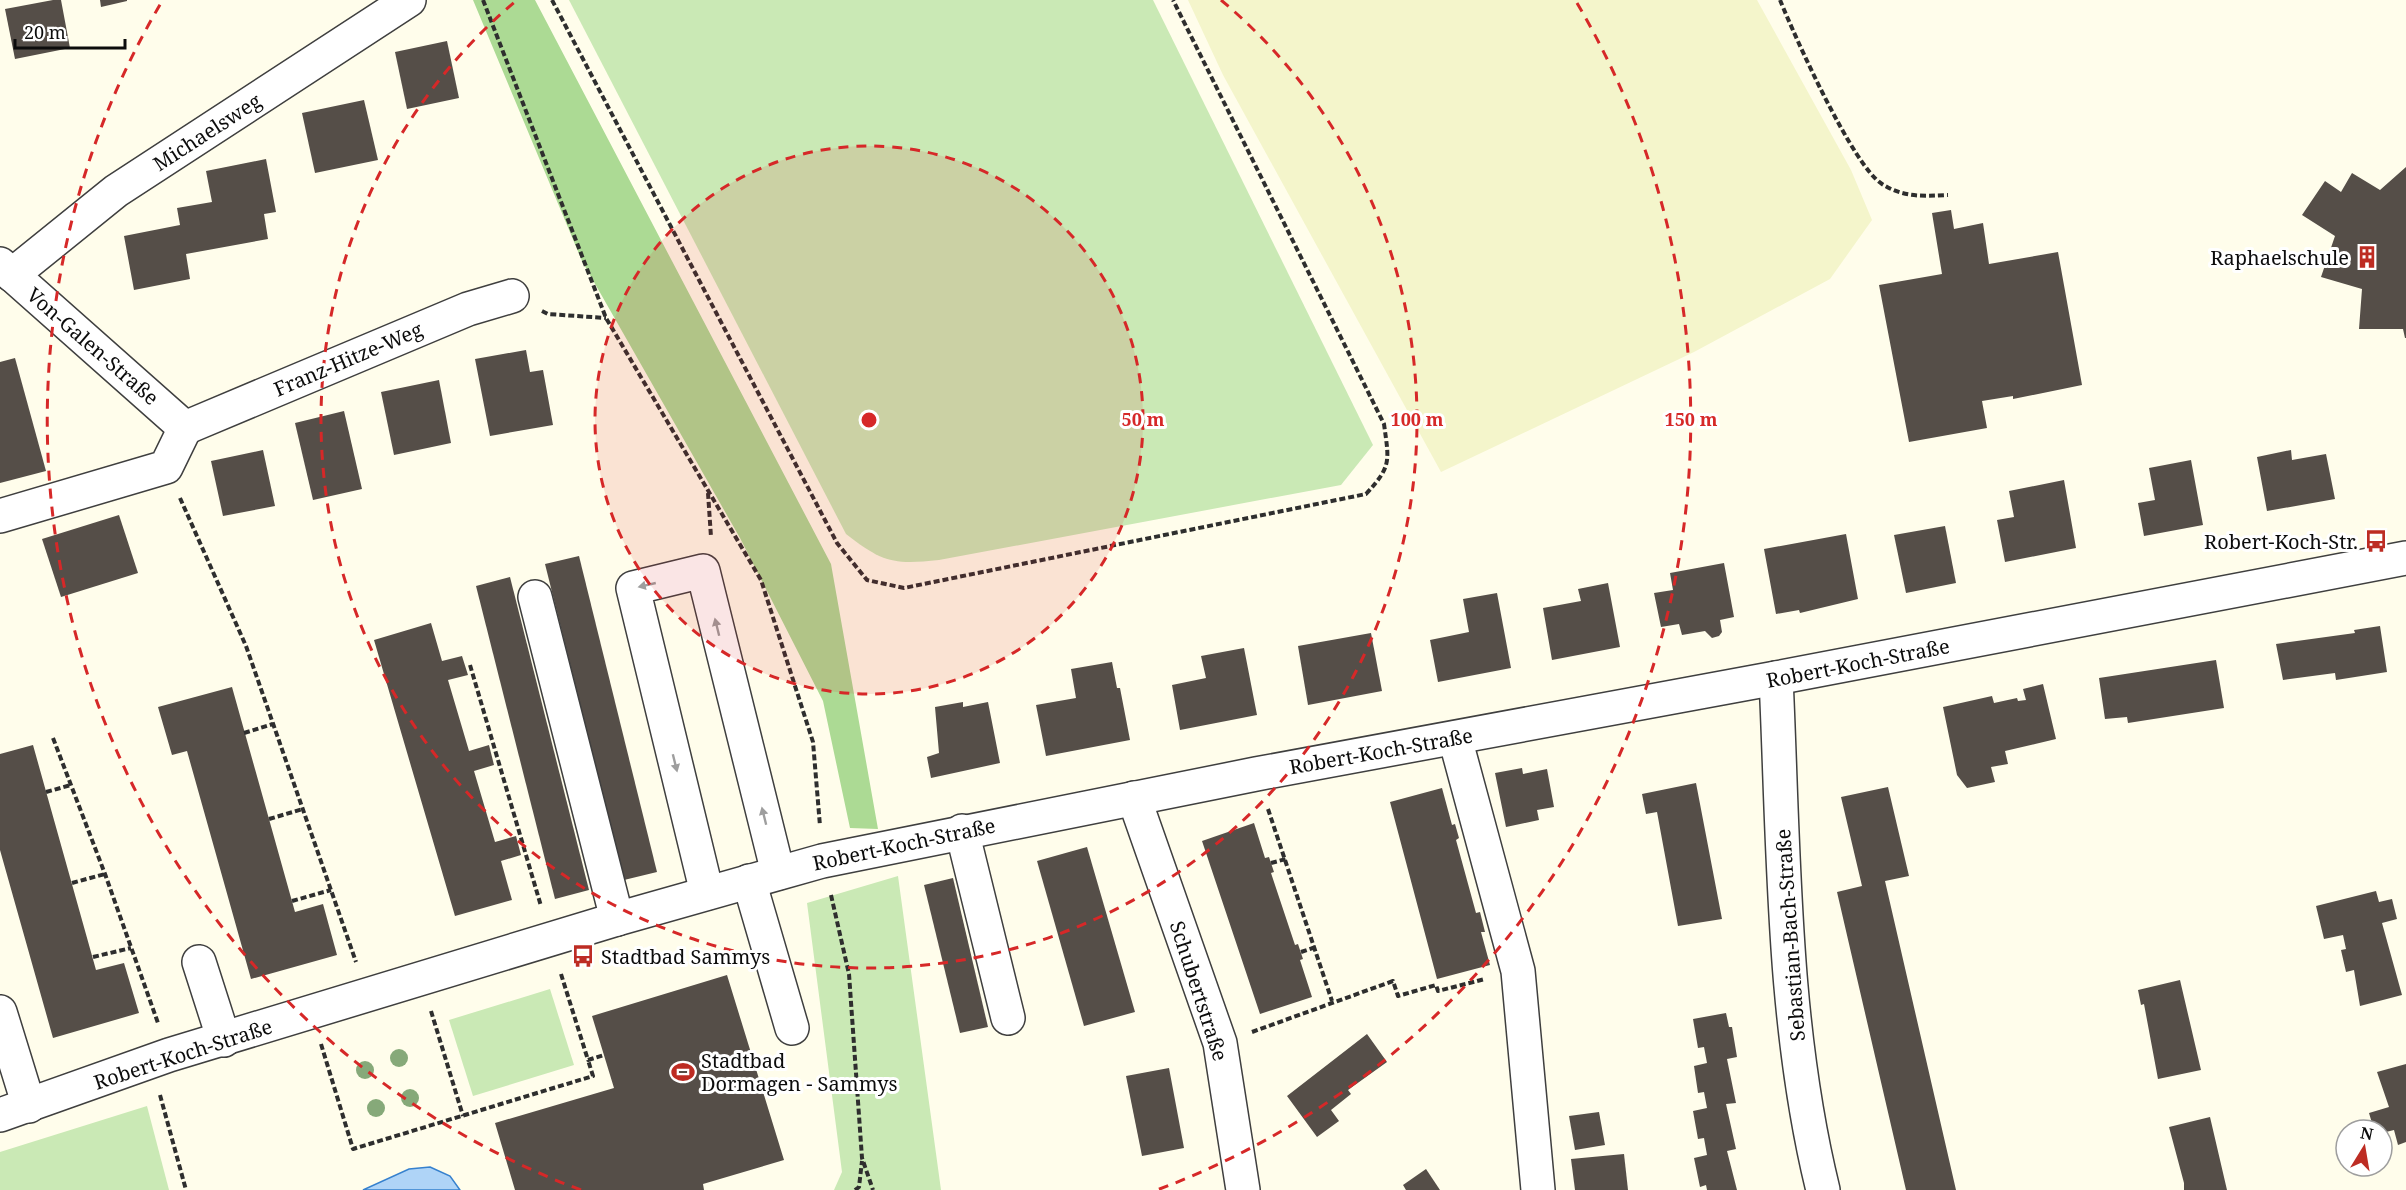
<svg xmlns="http://www.w3.org/2000/svg" width="2406" height="1190" viewBox="0 0 2406 1190" font-family="'Noto Serif',serif">
  <style>
    .farmland { fill: #f4f5cb }
    .green { fill: #cae9b5 }
    .forest { fill: #acda94 }
    .water { fill: #afd4f7; stroke: #3681ce; stroke-width: 1.5 }
    .building { fill: #554e48 }
    .lines { fill: none; stroke-linecap: round; stroke-linejoin: round }
    .minor-casing { stroke: #3f3f3f; stroke-width: 36 }
    .path { stroke: #2e2e2e; stroke-width: 4; stroke-dasharray: 6 3; stroke-linecap: butt }
    .minor { stroke: #fff; stroke-width: 33 }
    .tree { fill: #86a979 }
    .oneway { fill: #9e9e9e }
    .ring { fill: none; stroke: #d62828; stroke-width: 3; stroke-dasharray: 10 8 }
    .labels { text-anchor: middle; dominant-baseline: central; stroke-width: 6; stroke-linejoin: round; paint-order: stroke }
    .street-label { font-size: 20px; fill: #0c0c0c; stroke: #fff }
    .poi-label { font-size: 20px; fill: #0c0c0c; stroke: #fff; text-anchor: end }
    .centre { fill: #d62828; stroke: #fff; stroke-width: 3 }
    .ring-label { font-size: 18px; text-anchor: middle; font-weight: bold; fill: #d62828; stroke: #fff; stroke-width: 6; stroke-linejoin: round; paint-order: stroke }
  </style>
  <rect width="100%" height="100%" fill="#fffdeb"/>
  <path class="farmland" d="M1188,0H1757L1851,170L1872,220L1830,279L1694,352L1441,472L1223,75Z"/>
  <g class="green">
    <path d="M569,0H1153L1373,445L1341,485L939,560C893,565 882,562 846,534Z"/>
    <path d="M898,876L941,1190H834L842,1172L807,903Z"/>
    <path d="M550,989L574,1065L473,1096L449,1020Z"/>
    <path d="M147,1106L169,1190H0V1152Z"/>
  </g>
  <path class="forest" d="M473,0H535L831,564L878,829L850,828L823,701L740,538L582,261Z"/>
  <path class="water" d="M430,1167L450,1176L460,1190H363L409,1169Z"/>
  <g class="building">
    <path d="M53,0H61L70,48L15,59L5,9Z"/>
    <path d="M100,0H127V1L101,7Z"/>
    <path d="M447,41L459,98L407,109L395,52Z"/>
    <path d="M364,100L378,160L315,173L302,113Z"/>
    <path d="M266,159L276,212L264,214L268,239L186,254L190,279L134,290L124,236L180,225L177,208L212,202L206,171Z"/>
    <path d="M2406,167V338H2405L2403,329H2359L2362,289L2321,277L2335,236L2302,215L2325,181L2341,192L2352,173L2380,190Z"/>
    <path d="M1951,210L1954,229L1983,223L1989,264L2058,252L2082,385L2013,399V396L1982,401L1987,428L1909,442L1879,285L1942,274L1932,213Z"/>
    <path d="M526,350L530,372L543,370L553,425L490,436L475,359Z"/>
    <path d="M15,358L46,471L0,483V362Z"/>
    <path d="M439,380L451,443L394,455L381,392Z"/>
    <path d="M344,411L362,489L313,500L295,423Z"/>
    <path d="M263,450L275,506L223,516L211,461Z"/>
    <path d="M2291,450L2292,460L2326,454L2335,499L2267,511L2257,457Z"/>
    <path d="M2191,460L2203,525L2144,536L2138,503L2155,500L2149,468Z"/>
    <path d="M2064,480L2076,548L2005,562L1997,520L2014,517L2009,491Z"/>
    <path d="M119,515L138,573L61,597L42,539Z"/>
    <path d="M1945,526L1956,583L1906,593L1894,535Z"/>
    <path d="M1846,534L1858,599L1800,613L1799,610L1776,614L1764,549Z"/>
    <path d="M579,556L657,872L624,880L545,564Z"/>
    <path d="M1724,563L1734,617L1720,620L1722,632L1719,636L1712,638L1705,631L1682,635L1679,624L1661,627L1654,593L1673,590L1670,573Z"/>
    <path d="M510,577L589,890L555,899L476,586Z"/>
    <path d="M1608,583L1620,647L1552,660L1543,608L1581,601L1578,589Z"/>
    <path d="M1497,593L1511,668L1438,682L1430,640L1469,632L1463,599Z"/>
    <path d="M431,623L442,661L462,656L468,675L448,680L469,751L489,745L494,765L474,771L495,842L516,836L521,855L501,861L512,900L455,916L374,640Z"/>
    <path d="M2380,626L2387,672L2336,680L2335,673L2283,680L2276,644L2355,633L2354,630Z"/>
    <path d="M1371,633L1382,691L1308,705L1298,646Z"/>
    <path d="M1244,648L1257,715L1180,730L1172,685L1206,678L1201,656Z"/>
    <path d="M2216,660L2224,708L2128,723L2127,717L2105,719L2099,678Z"/>
    <path d="M1112,662L1117,688H1120L1130,740L1046,756L1036,705L1076,698L1071,669Z"/>
    <path d="M2043,684L2056,739L2005,751L2008,764L1991,767L1995,782L1967,788L1957,775L1943,707L1992,696L1994,703L2017,698L2018,701L2026,700L2023,689Z"/>
    <path d="M232,687L295,912L323,904L337,955L251,979L187,751L172,755L158,707Z"/>
    <path d="M963,702V707L988,702L1000,763L931,778L927,757L939,753L935,707Z"/>
    <path d="M33,745L96,970L124,963L139,1013L53,1038L0,850V754Z"/>
    <path d="M1522,768L1523,774L1547,769L1554,807L1537,810L1539,820L1506,827L1495,773Z"/>
    <path d="M1696,783L1722,919L1678,926L1657,812L1646,814L1642,794Z"/>
    <path d="M1888,787L1909,876L1885,881L1956,1190H1906L1837,892L1862,886L1841,797Z"/>
    <path d="M1442,788L1452,825L1455,824L1459,838L1456,840L1476,913L1480,912L1485,932H1481L1490,965L1437,979L1390,802Z"/>
    <path d="M1254,823L1265,858L1269,857L1274,872L1271,873L1295,945L1298,944L1303,959L1300,960L1312,997L1260,1014L1202,841Z"/>
    <path d="M1087,847L1135,1012L1084,1026L1037,861Z"/>
    <path d="M953,878L988,1027L960,1033L924,885Z"/>
    <path d="M2376,891L2379,902L2392,899L2397,919L2382,923L2402,995L2360,1006L2354,970L2346,972L2341,950L2346,949L2343,935L2324,939L2316,906Z"/>
    <path d="M727,975L784,1160L703,1184L704,1190H515L495,1123L614,1088L592,1016Z"/>
    <path d="M2180,980L2201,1070L2158,1079L2144,1004L2141,1005L2138,990Z"/>
    <path d="M1726,1013L1729,1027H1732L1737,1057L1727,1059L1736,1103L1726,1104L1736,1149L1727,1151L1737,1190H1707L1706,1185L1700,1187L1694,1158L1707,1155L1704,1138L1698,1139L1693,1111L1707,1108L1704,1092L1698,1093L1694,1066L1707,1063L1704,1047L1698,1048L1693,1019Z"/>
    <path d="M1367,1034L1387,1062L1348,1090L1351,1094L1331,1110L1339,1121L1317,1137L1287,1096Z"/>
    <path d="M2406,1064V1142L2398,1145L2394,1130L2382,1133V1130H2374L2369,1113L2389,1107L2377,1072Z"/>
    <path d="M1169,1068L1184,1148L1142,1156L1126,1076Z"/>
    <path d="M1599,1112L1605,1145L1575,1150L1569,1116Z"/>
    <path d="M2210,1117L2227,1190H2184V1183L2169,1127Z"/>
    <path d="M1624,1154L1628,1190H1575L1571,1159Z"/>
    <path d="M1426,1169L1440,1190H1406L1403,1185Z"/>
  </g>
  <g class="lines">
    <g class="minor-casing">
      <g id="minor">
        <path d="M0,264L185,428"/>
        <path d="M12,275L116,191L409,0"/>
        <path d="M185,428L468,309L512,296"/>
        <path d="M0,516L166,467L185,428"/>
        <path d="M535,597L617,919"/>
        <path d="M1776,678C1784,850 1782,1023 1823,1190"/>
        <path d="M1455,738L1518,971L1538,1190"/>
        <path d="M1134,798L1220,1043L1243,1190"/>
        <path d="M962,831L1008,1018"/>
        <path d="M749,881L792,1028"/>
        <path d="M707,893L633,588L703,571L778,873"/>
        <path d="M199,962L224,1040"/>
        <path d="M0,1012L29,1106"/>
        <path d="M0,1115L169,1055L617,919L822,861L1256,774L1776,678L2406,558"/>
      </g>
    </g>
    <g class="path">
      <path d="M483,0L606,318L761,580L813,742L820,826"/>
      <path d="M552,0L837,543L867,580L904,588L1366,494C1392,466 1389,461 1384,424L1173,0"/>
      <path d="M1780,0C1795,37 1853,166 1882,184C1904,198 1923,196 1948,195"/>
      <path d="M542,311L548,314L606,318"/>
      <path d="M708,493L711,537"/>
      <path d="M180,498L246,646L356,962"/>
      <path d="M470,665L541,906"/>
      <path d="M244,733L273,724"/>
      <path d="M53,738L105,874L158,1023"/>
      <path d="M46,792L71,785"/>
      <path d="M1268,809L1332,1001"/>
      <path d="M269,819L303,809"/>
      <path d="M1271,863L1286,859"/>
      <path d="M72,883L105,874"/>
      <path d="M831,895L849,974L862,1158L873,1190"/>
      <path d="M292,901L331,890"/>
      <path d="M1301,952L1316,947"/>
      <path d="M93,957L131,948"/>
      <path d="M561,974L588,1060L604,1055"/>
      <path d="M431,1011L463,1116"/>
      <path d="M1252,1032L1393,981L1398,996L1436,985L1438,991L1485,979"/>
      <path d="M321,1044L353,1149L593,1076L588,1060"/>
      <path d="M160,1095L186,1190"/>
      <path d="M855,1190L859,1187L862,1161"/>
    </g>
    <use href="#minor" class="minor"/>
  </g>
  <g class="tree">
    <circle cx="399" cy="1058" r="9"/>
    <circle cx="365" cy="1070" r="9"/>
    <circle cx="410" cy="1098" r="9"/>
    <circle cx="376" cy="1108" r="9"/>
  </g>
  <defs><path id="oneway-solid" d="M-6-.8H1V-3.2L6.5 0L1 3.2V.8H-6Z" transform="scale(1.5)"/></defs>
  <g class="oneway">
    <use href="#oneway-solid" transform="translate(647 585) rotate(167)"/>
    <use href="#oneway-solid" transform="translate(717 627) rotate(-104)"/>
    <use href="#oneway-solid" transform="translate(675 763) rotate(76)"/>
    <use href="#oneway-solid" transform="translate(764 816) rotate(-104)"/>
  </g>
  <circle cx="869" cy="420" r="274" fill="#d62828" fill-opacity=".12"/>
  <g class="ring">
    <circle cx="869" cy="420" r="274"/>
    <path d="M1221 0A548 548 0 1 1 517 0"/>
    <path d="M581 1190A822 822 0 0 1 161 3M1577 3A822 822 0 0 1 1157 1190"/>
  </g>
  <defs>
    <g id="building-bare" transform="scale(1.8)"><path d="M-4-6H4V6H1V3H-1V6H-4ZM-2.5-4.3h1.7v1.8h-1.7ZM.8-4.3h1.7v1.8H.8ZM-2.5-1h1.7V.8h-1.7ZM.8-1h1.7V.8H.8Z" fill="#bd2c23" stroke="#fff" stroke-width="2.5" paint-order="stroke"/></g>
    <g id="bus-bare" transform="scale(1.8)"><path d="M-5-6H5V4H4V6H2V4H-2V6H-4V4H-5ZM-3.5-4V0h7V-4ZM-3.5 1.2v1.5H-2V1.2ZM2 1.2v1.5H3.5V1.2Z" fill="#bd2c23" stroke="#fff" stroke-width="2.5" paint-order="stroke"/></g>
    <g id="stadium-bare" transform="scale(1.8)"><path d="M0-5a6.5 5 0 1 0 0 10a6.5 5 0 1 0 0-10ZM-3.5-1.8h7v3.6h-7Z" fill="#bd2c23" stroke="#fff" stroke-width="2.5" paint-order="stroke"/></g>
  </defs>
  <g fill-rule="evenodd">
    <use href="#building-bare" x="2367" y="257"/>
    <use href="#bus-bare" x="2376" y="541"/>
    <use href="#bus-bare" x="583" y="956"/>
    <use href="#stadium-bare" x="683" y="1072"/>
  </g>
  <g class="labels">
    <g class="street-label">
      <text transform="translate(207 132) rotate(-33)">Michaelsweg</text>
      <text transform="translate(93 346) rotate(41)">Von-Galen-Straße</text>
      <text transform="translate(348 359) rotate(-23)">Franz-Hitze-Weg</text>
      <text transform="translate(1858 663) rotate(-11)">Robert-Koch-Straße</text>
      <text transform="translate(1381 751) rotate(-10)">Robert-Koch-Straße</text>
      <text transform="translate(904 844) rotate(-12)">Robert-Koch-Straße</text>
      <text transform="translate(1790 935) rotate(-94)">Sebastian-Bach-Straße</text>
      <text transform="translate(1199 991) rotate(72)">Schubertstraße</text>
      <text transform="translate(183 1054) rotate(-18)">Robert-Koch-Straße</text>
    </g>
    <g class="poi-label">
      <text x="2349" y="257">Raphaelschule</text>
      <text x="2358" y="541">Robert-Koch-Str.</text>
      <text x="601" y="956" text-anchor="start">Stadtbad Sammys</text>
      <text x="701" y="1060" text-anchor="start">Stadtbad<tspan x="701" dy="23">Dormagen - Sammys</tspan></text>
    </g>
  </g>
  <circle cx="869" cy="420" r="9" class="centre"/>
  <g class="ring-label">
    <text x="1143" y="426">50 m</text>
    <text x="1417" y="426">100 m</text>
    <text x="1691" y="426">150 m</text>
  </g>
  <g transform="translate(2364 1148) rotate(11)"><circle r="28" fill="#ffffff" stroke="#9e9e9e" stroke-width="1.5"/>
  <path d="M0-4.5L10 22L0 15L-10 22Z" fill="#bd2c23"/>
  <text y="-9" font-size="16" font-weight="bold" text-anchor="middle" fill="#0c0c0c">N</text>
  </g>
  <path d="M15 39v9h110v-9" fill="none" stroke="#0c0c0c" stroke-width="3"/>
  <text x="24" y="39" font-size="18" fill="#0c0c0c" stroke="#ffffff" stroke-width="4.5" paint-order="stroke">20 m</text>
</svg>
